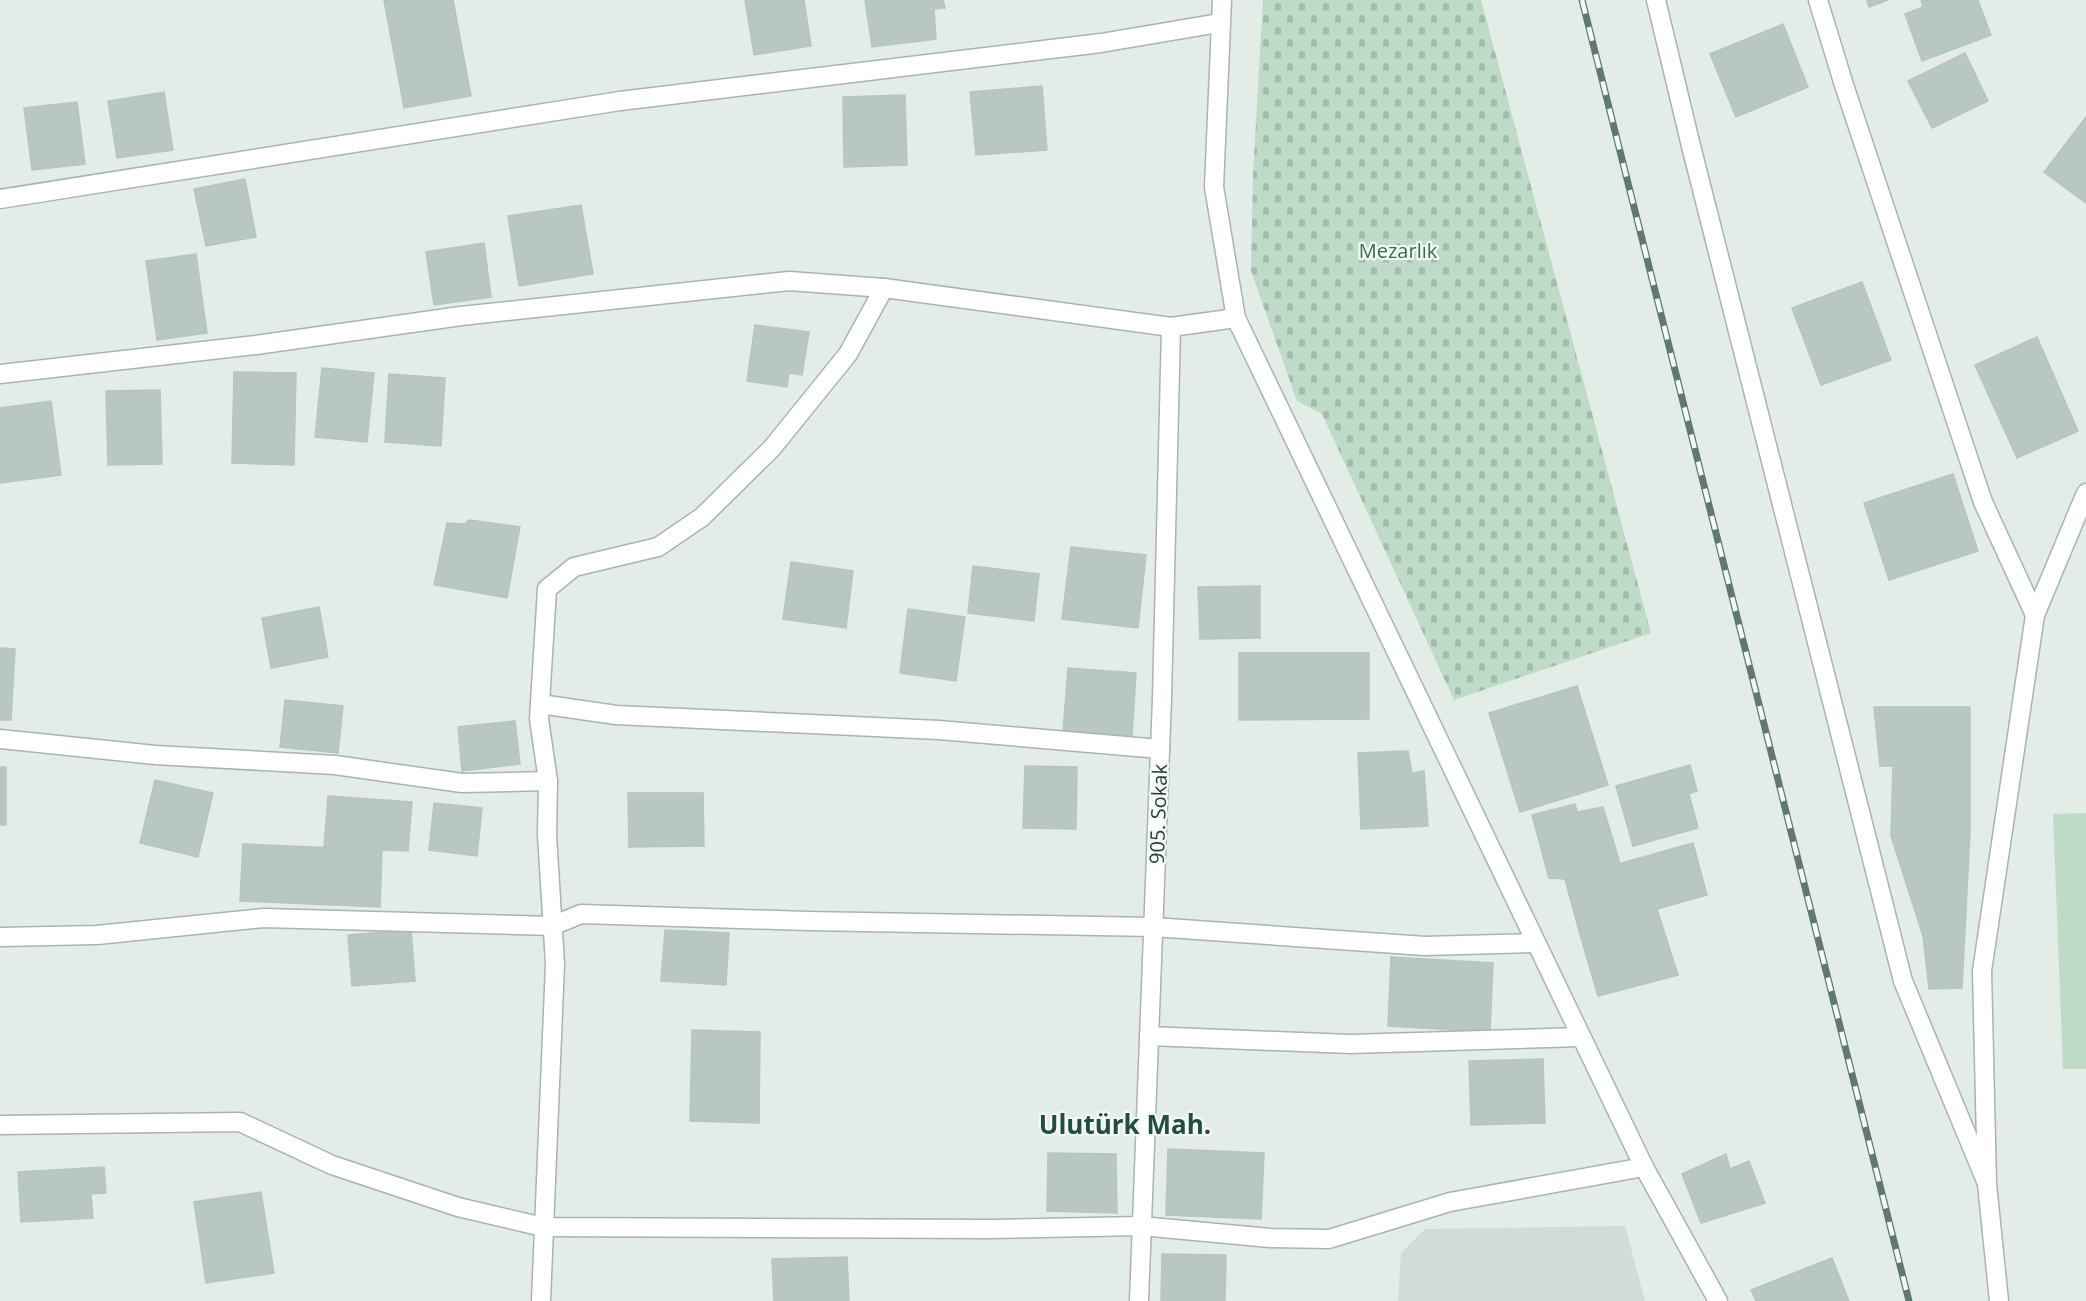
<svg xmlns="http://www.w3.org/2000/svg" width="2086" height="1301" viewBox="0 0 2086 1301" font-family="'Open Sans',sans-serif">
  <style>
    .built { fill: #d2dcd7 }
    .cemetery { fill: url(#cemetery-stones) }
    .pitch { fill: #bedbc7 }
    .building { fill: #b9c7c1; stroke: #b6c5bf; stroke-width: 1.5 }
    .lines { fill: none; stroke-linecap: round; stroke-linejoin: round }
    .minor-casing { stroke: #a7b4af; stroke-width: 21 }
    .tertiary-casing { stroke: #a7b4af; stroke-width: 21 }
    .minor { stroke: #fff; stroke-width: 18 }
    .tertiary { stroke: #fff; stroke-width: 18 }
    .rail-casing { stroke: #5f7872; stroke-width: 7 }
    .rail { stroke: #f4f9f6; stroke-width: 4.5; stroke-dasharray: 14; stroke-linecap: butt }
    .labels { text-anchor: middle; dominant-baseline: central; stroke-width: 4.5; stroke-linejoin: round; paint-order: stroke }
    .park-label { font-size: 20px; fill: #31704b; stroke: #f4f9f6 }
    .street-label { font-size: 20px; fill: #243c36; stroke: #f4f9f6 }
    .district-label { font-size: 26px; font-weight: bold; fill: #224d43; stroke: #f4f9f6 }
  </style>
  <defs>
    <pattern id="cemetery-stones" width="16" height="16" patternUnits="userSpaceOnUse" patternTransform="scale(1.5)"><rect width="16" height="16" fill="#bedbc7"/><path d="M2 7V4a2 2 0 0 1 4 0v3zM10 15v-3a2 2 0 0 1 4 0v3z" fill="#a3bdac"/></pattern>
  </defs>
  <rect width="100%" height="100%" fill="#e4ece8"/>
  <path class="built" d="M1625,1226L1645,1301H1398L1401,1253L1425,1229Z"/>
  <path class="cemetery" d="M1263,0H1481L1651,633L1454,700L1322,414L1297,401L1251,271L1253,174Z"/>
  <path class="pitch" d="M2086,813V1069H2063L2053,814Z"/>
  <g class="building">
    <path d="M384,0H453L471,96L404,108Z"/>
    <path d="M745,0H804L811,46L754,55Z"/>
    <path d="M865,0H943L945,8L934,9L936,39L872,47Z"/>
    <path d="M1867,0H1888L1869,7Z"/>
    <path d="M1921,0H1978L1991,35L1922,61L1905,14L1923,7Z"/>
    <path d="M1783,24L1808,87L1736,117L1710,54Z"/>
    <path d="M1965,53L1988,101L1932,128L1908,81Z"/>
    <path d="M1042,86L1047,150L976,155L970,92Z"/>
    <path d="M164,92L173,150L117,158L108,101Z"/>
    <path d="M905,95L907,165L844,167L843,97Z"/>
    <path d="M77,102L85,164L32,170L24,108Z"/>
    <path d="M2086,117V203L2044,172Z"/>
    <path d="M245,179L256,237L206,246L194,189Z"/>
    <path d="M581,205L593,274L519,286L508,216Z"/>
    <path d="M484,243L491,297L434,305L426,252Z"/>
    <path d="M196,254L207,333L157,340L146,261Z"/>
    <path d="M1862,282L1891,360L1821,385L1792,308Z"/>
    <path d="M755,325L809,332L802,375L789,373L787,387L747,381Z"/>
    <path d="M2037,337L2078,431L2017,458L1975,365Z"/>
    <path d="M322,368L374,373L367,442L315,437Z"/>
    <path d="M234,372L296,373L294,465L232,463Z"/>
    <path d="M389,374L445,378L441,446L385,442Z"/>
    <path d="M160,390L162,464L108,465L106,391Z"/>
    <path d="M51,401L61,475L0,483V408Z"/>
    <path d="M1953,474L1978,551L1889,580L1864,503Z"/>
    <path d="M469,520L520,527L507,598L434,585L447,523L464,524Z"/>
    <path d="M1071,547L1146,555L1138,628L1062,619Z"/>
    <path d="M791,562L853,571L846,628L783,619Z"/>
    <path d="M973,566L1039,574L1034,621L968,613Z"/>
    <path d="M1260,586V638L1200,639L1198,587Z"/>
    <path d="M319,607L328,657L271,668L262,618Z"/>
    <path d="M908,609L965,617L956,681L900,673Z"/>
    <path d="M0,648L15,649L11,720H0Z"/>
    <path d="M1239,653H1369V719L1239,720Z"/>
    <path d="M1068,668L1136,673L1132,736L1063,732Z"/>
    <path d="M1577,686L1608,785L1520,812L1489,713Z"/>
    <path d="M285,700L343,706L338,753L280,747Z"/>
    <path d="M1874,707H1970V832L1891,836L1893,766H1880Z"/>
    <path d="M515,721L520,764L462,771L458,727Z"/>
    <path d="M1408,751L1412,773L1424,771L1428,826L1361,829L1358,753Z"/>
    <path d="M1690,765L1697,791L1689,794L1698,828L1633,846L1616,786Z"/>
    <path d="M1025,766L1077,767L1076,829L1023,828Z"/>
    <rect x="0" y="767" width="6" height="58"/>
    <path d="M155,780L213,793L198,857L140,843Z"/>
    <path d="M628,793H703L704,846L629,847Z"/>
    <path d="M328,796L412,802L408,851L324,848Z"/>
    <path d="M434,803L482,808L477,856L429,850Z"/>
    <path d="M1575,804L1577,812L1603,807L1620,863L1565,879L1549,878L1532,815Z"/>
    <path d="M1970,832L1962,988L1929,989L1923,936L1891,836Z"/>
    <path d="M1693,843L1707,895L1579,931L1565,879Z"/>
    <path d="M243,844L382,850L380,907L240,901Z"/>
    <path d="M1657,909L1678,975L1598,996L1579,931Z"/>
    <path d="M411,930L415,981L352,986L348,935Z"/>
    <path d="M665,930L729,933L726,985L661,981Z"/>
    <path d="M1391,957L1493,963L1490,1032L1388,1026Z"/>
    <path d="M692,1030L760,1032L759,1123L690,1121Z"/>
    <path d="M1543,1059L1545,1123L1471,1125L1469,1061Z"/>
    <path d="M1168,1149L1264,1153L1261,1219L1166,1215Z"/>
    <path d="M1048,1153L1116,1154L1117,1213L1047,1211Z"/>
    <path d="M1726,1154L1730,1169L1749,1161L1765,1203L1701,1223L1682,1174Z"/>
    <path d="M104,1167L106,1193L91,1194L93,1218L21,1222L18,1172Z"/>
    <path d="M261,1192L274,1273L206,1283L194,1202Z"/>
    <path d="M1162,1254L1226,1255L1225,1301H1161Z"/>
    <path d="M847,1257L849,1301H774L772,1259Z"/>
    <path d="M1832,1258L1849,1301H1756L1751,1290Z"/>
  </g>
  <g class="lines">
    <g class="minor-casing">
      <g id="minor">
        <path d="M1656,0L1691,146L1903,981L1986,1181"/>
        <path d="M1818,0L1844,85L1983,502L2035,615"/>
        <path d="M0,199L620,101L1101,43L1219,23"/>
        <path d="M0,374L256,345L461,316L789,281L884,288L1171,327L1236,318"/>
        <path d="M540,704L616,715L939,730L1160,749"/>
        <path d="M0,739L155,755L335,765L462,783L548,781"/>
        <path d="M0,937L97,935L264,918L552,926L581,914L808,921L1153,927L1425,946L1536,943"/>
        <path d="M1149,1036L1350,1044L1581,1037"/>
        <path d="M0,1125L240,1122L332,1165L458,1207L543,1227L991,1229L1141,1226L1270,1238L1329,1239L1450,1202L1644,1167"/>
        <path d="M541,1301L555,964L547,835L548,781L539,719L547,589L574,567L658,547L702,517L772,448L848,354L884,288"/>
        <path d="M1139,1301L1162,698L1171,327"/>
      </g>
    </g>
    <g class="tertiary-casing">
      <g id="tertiary">
        <path d="M1222,0L1214,187L1236,318L1644,1167L1718,1301"/>
        <path d="M1999,1301L1987,1184L1982,971L2035,615L2086,493"/>
      </g>
    </g>
    <use href="#minor" class="minor"/>
    <use href="#tertiary" class="tertiary"/>
    <g class="rail-casing">
      <path id="rail" d="M1582,0L1909,1301"/>
    </g>
    <use href="#rail" class="rail"/>
  </g>
  <g class="labels">
    <g class="park-label">
      <text x="1398" y="250">Mezarlık</text>
    </g>
    <g class="street-label">
      <text transform="translate(1158 814) rotate(-88)">905. Sokak</text>
    </g>
    <g class="district-label">
      <text x="1125" y="1124">Ulutürk Mah.</text>
    </g>
  </g>
</svg>
